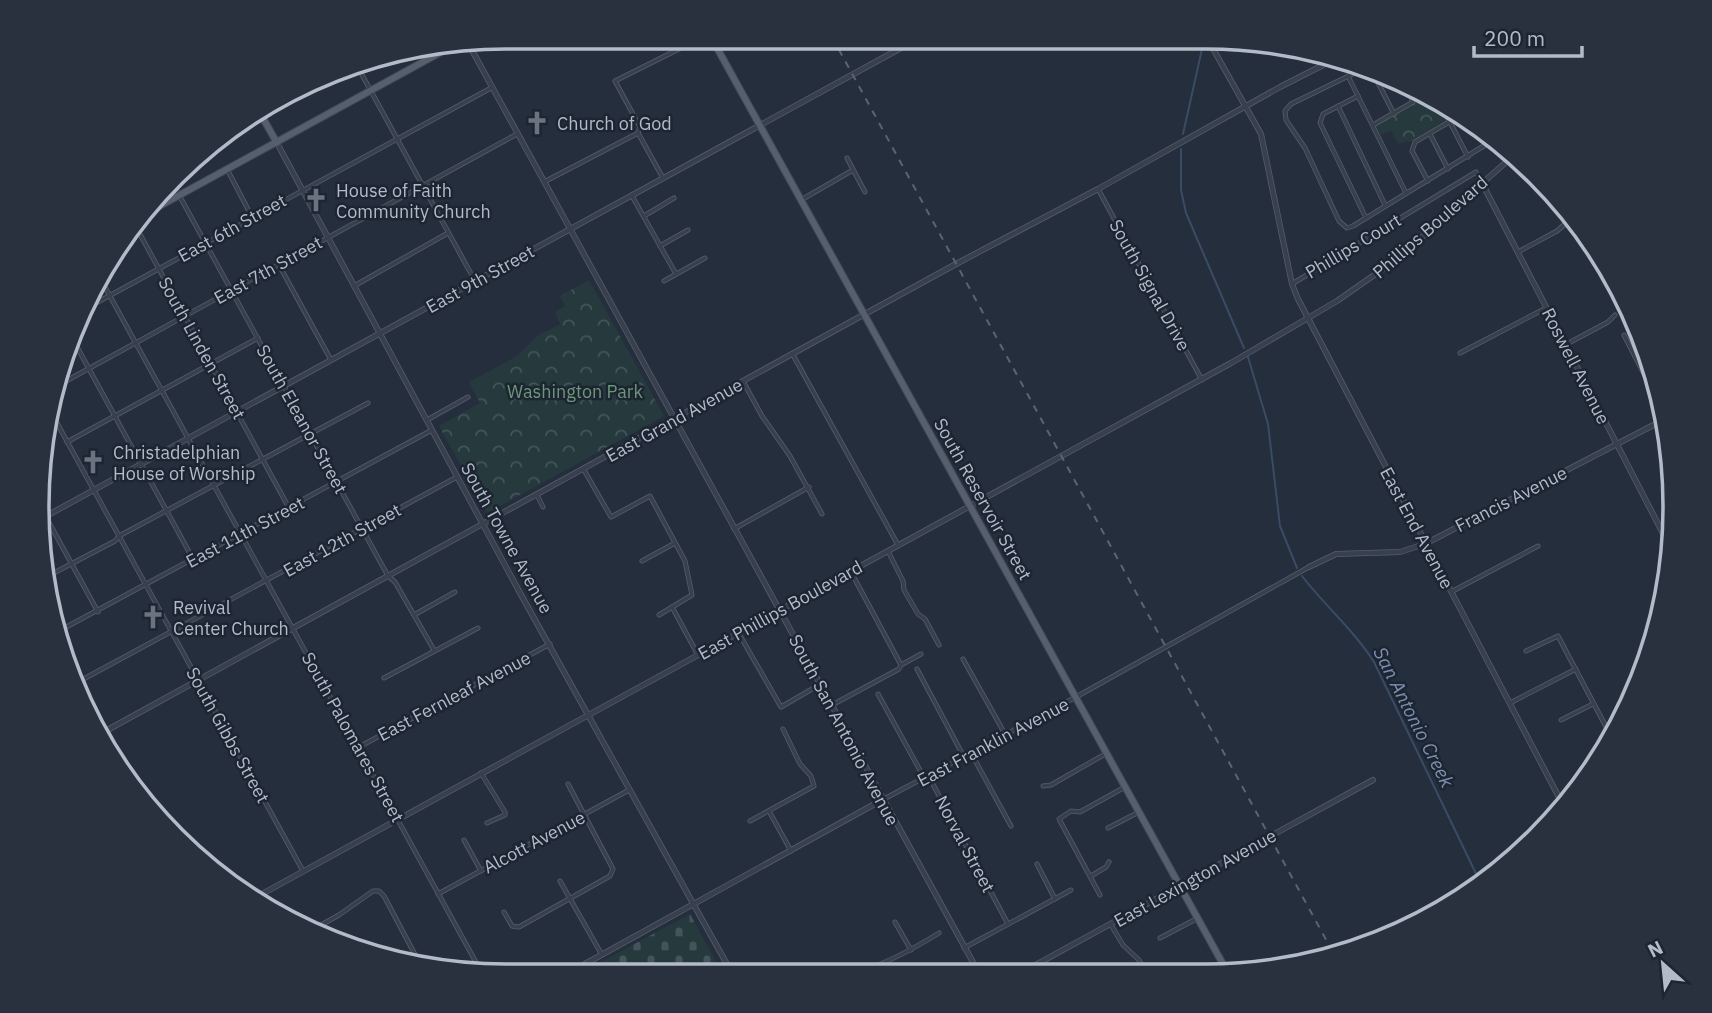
<svg xmlns="http://www.w3.org/2000/svg" width="1712" height="1013" viewBox="0 0 1712 1013" font-family="'IBM Plex Sans',sans-serif">
  <style>
    .cemetery { fill: url(#cemetery-stones) }
    .park { fill: url(#park-crowns) }
    .lines { fill: none; stroke-linecap: round; stroke-linejoin: round }
    .stream { stroke: #3a4b65; stroke-width: 2 }
    .minor-casing { stroke: #565e6b; stroke-width: 5 }
    .tertiary-casing { stroke: #565e6b; stroke-width: 6 }
    .primary-casing { stroke: #414956; stroke-width: 8 }
    .minor { stroke: #38404d; stroke-width: 3.5 }
    .tertiary { stroke: #38404d; stroke-width: 4.5 }
    .primary { stroke: #565f6d; stroke-width: 6 }
    .rail { stroke: #5a6474; stroke-width: 2; stroke-dasharray: 7 7; stroke-linecap: butt }
    .labels { text-anchor: middle; dominant-baseline: central; stroke-width: 5; stroke-linejoin: round; paint-order: stroke }
    .poi-label { font-size: 18px; fill: #b4bbc8; stroke: #1d2532; text-anchor: start }
    .street-label { font-size: 18px; fill: #b4bbc8; stroke: #1d2532 }
    .park-label { font-size: 18px; fill: #6c9878; stroke: #1d2532 }
    .water-label { font-size: 19px; font-style: italic; fill: #7c90af; stroke: #1d2532 }
    .rim { fill: none; stroke: #b4bbc8; stroke-width: 3.5 }
  </style>
  <defs>
    <pattern id="cemetery-stones" width="16" height="16" patternUnits="userSpaceOnUse" patternTransform="scale(1.75)"><rect width="16" height="16" fill="#263a3e"/><path d="M2 7V4a2 2 0 0 1 4 0v3zM10 15v-3a2 2 0 0 1 4 0v3z" fill="#435558"/></pattern>
    <pattern id="park-crowns" width="20" height="18" patternUnits="userSpaceOnUse" patternTransform="scale(1.75)"><rect width="20" height="18" fill="#263a3e"/><path d="M2 6a3 3 0 1 1 6 0M12 15a3 3 0 1 1 6 0" fill="none" stroke="#435558"/></pattern>
  </defs>
  <rect width="100%" height="100%" fill="#242e3d"/>
  <path class="cemetery" d="M690,914L723,975H577Z"/>
  <g class="park">
    <path d="M1423,94L1435,100L1445,120L1410,142L1407,141L1398,144L1391,131L1381,135L1376,126L1412,106L1414,99Z"/>
    <path d="M589,280L664,416L487,513L439,426L480,403L469,382L516,357L537,336L560,324L555,312L565,306L560,296Z"/>
  </g>
  <g class="lines">
    <g class="stream">
      <path d="M1183,134L1204,40"/>
      <path d="M1181,149V190L1186,213L1244,348"/>
      <path d="M1248,357L1268,424L1280,526L1297,568"/>
      <path d="M1302,576C1325,606 1354,630 1374,662L1481,884"/>
    </g>
    <g class="minor-casing">
      <g id="minor">
        <path d="M355,62L475,281"/>
        <path d="M1367,67L1291,104L1285,111L1286,120L1305,148L1339,221L1347,228L1353,226L1495,139"/>
        <path d="M1371,69L1394,114"/>
        <path d="M1348,76L1406,193"/>
        <path d="M1358,96L1323,114L1320,123L1366,218"/>
        <path d="M1440,103L1468,157"/>
        <path d="M1338,106L1385,205"/>
        <path d="M1373,125L1413,102L1406,86"/>
        <path d="M1481,128L1489,144"/>
        <path d="M1430,134L1448,169"/>
        <path d="M847,158L865,192"/>
        <path d="M227,169L252,217"/>
        <path d="M663,178L638,133L640,127L615,81L703,37"/>
        <path d="M1428,181L1412,151L1415,142L1449,122"/>
        <path d="M544,182L638,133"/>
        <path d="M173,184L388,576L395,582L434,650"/>
        <path d="M1098,189L1202,380"/>
        <path d="M632,196L676,274"/>
        <path d="M801,200L853,170"/>
        <path d="M644,216L674,198"/>
        <path d="M135,225L289,508"/>
        <path d="M660,246L688,230"/>
        <path d="M1518,252L1557,231L1573,217"/>
        <path d="M279,265L331,360"/>
        <path d="M100,278L483,975"/>
        <path d="M664,281L705,258"/>
        <path d="M1292,284L1476,172L1482,183"/>
        <path d="M354,286L448,233"/>
        <path d="M85,309L491,88"/>
        <path d="M1624,335L1666,417"/>
        <path d="M71,336L193,559"/>
        <path d="M1565,345L1608,322L1615,315"/>
        <path d="M1460,353L1546,308"/>
        <path d="M793,355L898,545"/>
        <path d="M744,383L762,416L790,456L822,514"/>
        <path d="M57,386L517,134"/>
        <path d="M52,414L303,871"/>
        <path d="M427,420L468,397"/>
        <path d="M67,442L258,338"/>
        <path d="M584,470L611,517L650,496L685,561L692,595L659,615"/>
        <path d="M537,495L543,507"/>
        <path d="M46,517L98,612"/>
        <path d="M734,529L809,487"/>
        <path d="M888,551L903,581L904,590L918,614L925,619L939,645"/>
        <path d="M642,561L675,543"/>
        <path d="M851,572L901,665"/>
        <path d="M48,576L115,541L119,536L368,403"/>
        <path d="M1451,592L1538,546"/>
        <path d="M672,607L698,655"/>
        <path d="M414,615L455,592"/>
        <path d="M57,632L432,430"/>
        <path d="M738,632L781,707L819,685"/>
        <path d="M1526,651L1558,636L1612,738"/>
        <path d="M963,659L1005,734"/>
        <path d="M917,669L964,757"/>
        <path d="M384,678L478,628"/>
        <path d="M78,682L457,477"/>
        <path d="M878,694L921,772L929,777L1008,924"/>
        <path d="M1510,703L1576,669"/>
        <path d="M832,705L899,669L901,665L921,654"/>
        <path d="M1561,720L1593,704"/>
        <path d="M359,747L550,644"/>
        <path d="M971,753L1011,826"/>
        <path d="M481,773L505,812V815L487,823"/>
        <path d="M1043,786L1051,785L1107,753"/>
        <path d="M884,799L1076,697L1309,567"/>
        <path d="M769,811L791,851"/>
        <path d="M750,821L814,786L811,776L800,764L783,729"/>
        <path d="M1108,828L1139,812"/>
        <path d="M464,840L481,871"/>
        <path d="M1037,864L1055,899"/>
        <path d="M1091,876L1106,867L1109,862"/>
        <path d="M560,881L602,955"/>
        <path d="M438,894L629,790"/>
        <path d="M1100,895L1059,819L1071,811L1080,812L1125,787"/>
        <path d="M504,912L512,926L519,927L610,876L613,869L568,784"/>
        <path d="M895,922L911,950"/>
        <path d="M1111,925L1123,945L1139,960L1147,975"/>
        <path d="M312,930L339,915L373,891H379L384,896L420,964"/>
        <path d="M1160,938L1198,918"/>
        <path d="M964,948L1071,890"/>
        <path d="M850,975C882,966 910,951 939,933"/>
      </g>
    </g>
    <g class="tertiary-casing">
      <g id="tertiary">
        <path d="M1207,38L1261,134L1292,284L1298,299L1563,805"/>
        <path d="M468,43L980,975"/>
        <path d="M277,143L520,593L733,975"/>
        <path d="M1482,183L1671,549"/>
        <path d="M39,520L921,37"/>
        <path d="M1309,567L1336,554L1400,552L1425,544L1667,418"/>
        <path d="M102,733L956,264L1098,189L1280,87L1337,58"/>
        <path d="M251,900L1231,363L1337,301L1397,259L1514,155"/>
        <path d="M565,975L882,800"/>
        <path d="M1017,975L1373,780"/>
      </g>
    </g>
    <g class="primary-casing">
      <g id="primary">
        <path d="M711,37L1229,975"/>
        <path d="M260,113L277,143"/>
        <path d="M145,214L452,46"/>
        <path d="M60,650L92,707C92,718 110,751 120,757L144,802"/>
      </g>
    </g>
    <use href="#minor" class="minor"/>
    <use href="#tertiary" class="tertiary"/>
    <use href="#primary" class="primary"/>
    <path class="rail" d="M832,37L1335,956"/>
  </g>
  <defs>
    <g id="church-bare" transform="scale(1.89)"><path d="M-1.2-6h2.4v3.5h3.3v2.4h-3.3V6h-2.4V-.1h-3.3v-2.4h3.3Z" fill="#6b7280" stroke="#1d2532" stroke-width="2.5" paint-order="stroke"/></g>
  </defs>
  <g fill-rule="evenodd">
    <use href="#church-bare" x="537" y="123"/>
    <use href="#church-bare" x="316" y="200"/>
    <use href="#church-bare" x="93" y="462"/>
    <use href="#church-bare" x="153" y="617"/>
  </g>
  <g class="labels">
    <g class="poi-label">
      <text x="557" y="123">Church of God</text>
      <text x="336" y="190">House of Faith<tspan x="336" dy="21">Community Church</tspan></text>
      <text x="113" y="452">Christadelphian<tspan x="113" dy="21">House of Worship</tspan></text>
      <text x="173" y="607">Revival<tspan x="173" dy="21">Center Church</tspan></text>
    </g>
    <g class="street-label">
      <text transform="translate(1430 227) rotate(-41)">Phillips Boulevard</text>
      <text transform="translate(232 228) rotate(-29)">East 6th Street</text>
      <text transform="translate(1353 246) rotate(-31)">Phillips Court</text>
      <text transform="translate(268 270) rotate(-29)">East 7th Street</text>
      <text transform="translate(480 279) rotate(-29)">East 9th Street</text>
      <text transform="translate(1150 285) rotate(61)">South Signal Drive</text>
      <text transform="translate(202 348) rotate(61)">South Linden Street</text>
      <text transform="translate(1576 366) rotate(63)">Roswell Avenue</text>
      <text transform="translate(302 419) rotate(61)">South Eleanor Street</text>
      <text transform="translate(674 420) rotate(-29)">East Grand Avenue</text>
      <text transform="translate(983 499) rotate(61)">South Reservoir Street</text>
      <text transform="translate(1511 499) rotate(-27)">Francis Avenue</text>
      <text transform="translate(1417 528) rotate(62)">East End Avenue</text>
      <text transform="translate(245 532) rotate(-28)">East 11th Street</text>
      <text transform="translate(507 538) rotate(61)">South Towne Avenue</text>
      <text transform="translate(342 540) rotate(-29)">East 12th Street</text>
      <text transform="translate(780 610) rotate(-29)">East Phillips Boulevard</text>
      <text transform="translate(454 696) rotate(-28)">East Fernleaf Avenue</text>
      <text transform="translate(844 730) rotate(62)">South San Antonio Avenue</text>
      <text transform="translate(228 735) rotate(61)">South Gibbs Street</text>
      <text transform="translate(353 737) rotate(61)">South Palomares Street</text>
      <text transform="translate(993 742) rotate(-28)">East Franklin Avenue</text>
      <text transform="translate(534 842) rotate(-28)">Alcott Avenue</text>
      <text transform="translate(965 844) rotate(62)">Norval Street</text>
      <text transform="translate(1195 878) rotate(-29)">East Lexington Avenue</text>
    </g>
    <g class="park-label">
      <text x="575" y="391">Washington Park</text>
    </g>
    <g class="water-label">
      <text transform="translate(1414 717) rotate(63)">San Antonio Creek</text>
    </g>
  </g>
  <path d="M0 0H1712V1013H0ZM506 49H1206A457 457 0 0 1 1663 506V507A457 457 0 0 1 1206 964H506A457 457 0 0 1 49 507V506A457 457 0 0 1 506 49Z" fill="#29313e" fill-rule="evenodd"/>
  <path class="rim" d="M506 49H1206A457 457 0 0 1 1663 506V507A457 457 0 0 1 1206 964H506A457 457 0 0 1 49 507V506A457 457 0 0 1 506 49Z"/>
  <g transform="translate(1663 964) rotate(333)" stroke="#1d2532" stroke-width="5" paint-order="stroke">
  <path d="M0-5L12 26L0 18L-12 26Z" fill="#b4bbc8"/>
  <text y="-10" font-size="19" font-weight="bold" text-anchor="middle" fill="#b4bbc8">N</text>
  </g>
  <path d="M1474 46v10h108v-10" fill="none" stroke="#b4bbc8" stroke-width="3.5"/>
  <text x="1484" y="46" font-size="21" fill="#b4bbc8" stroke="#1d2532" stroke-width="5" paint-order="stroke">200 m</text>
</svg>
